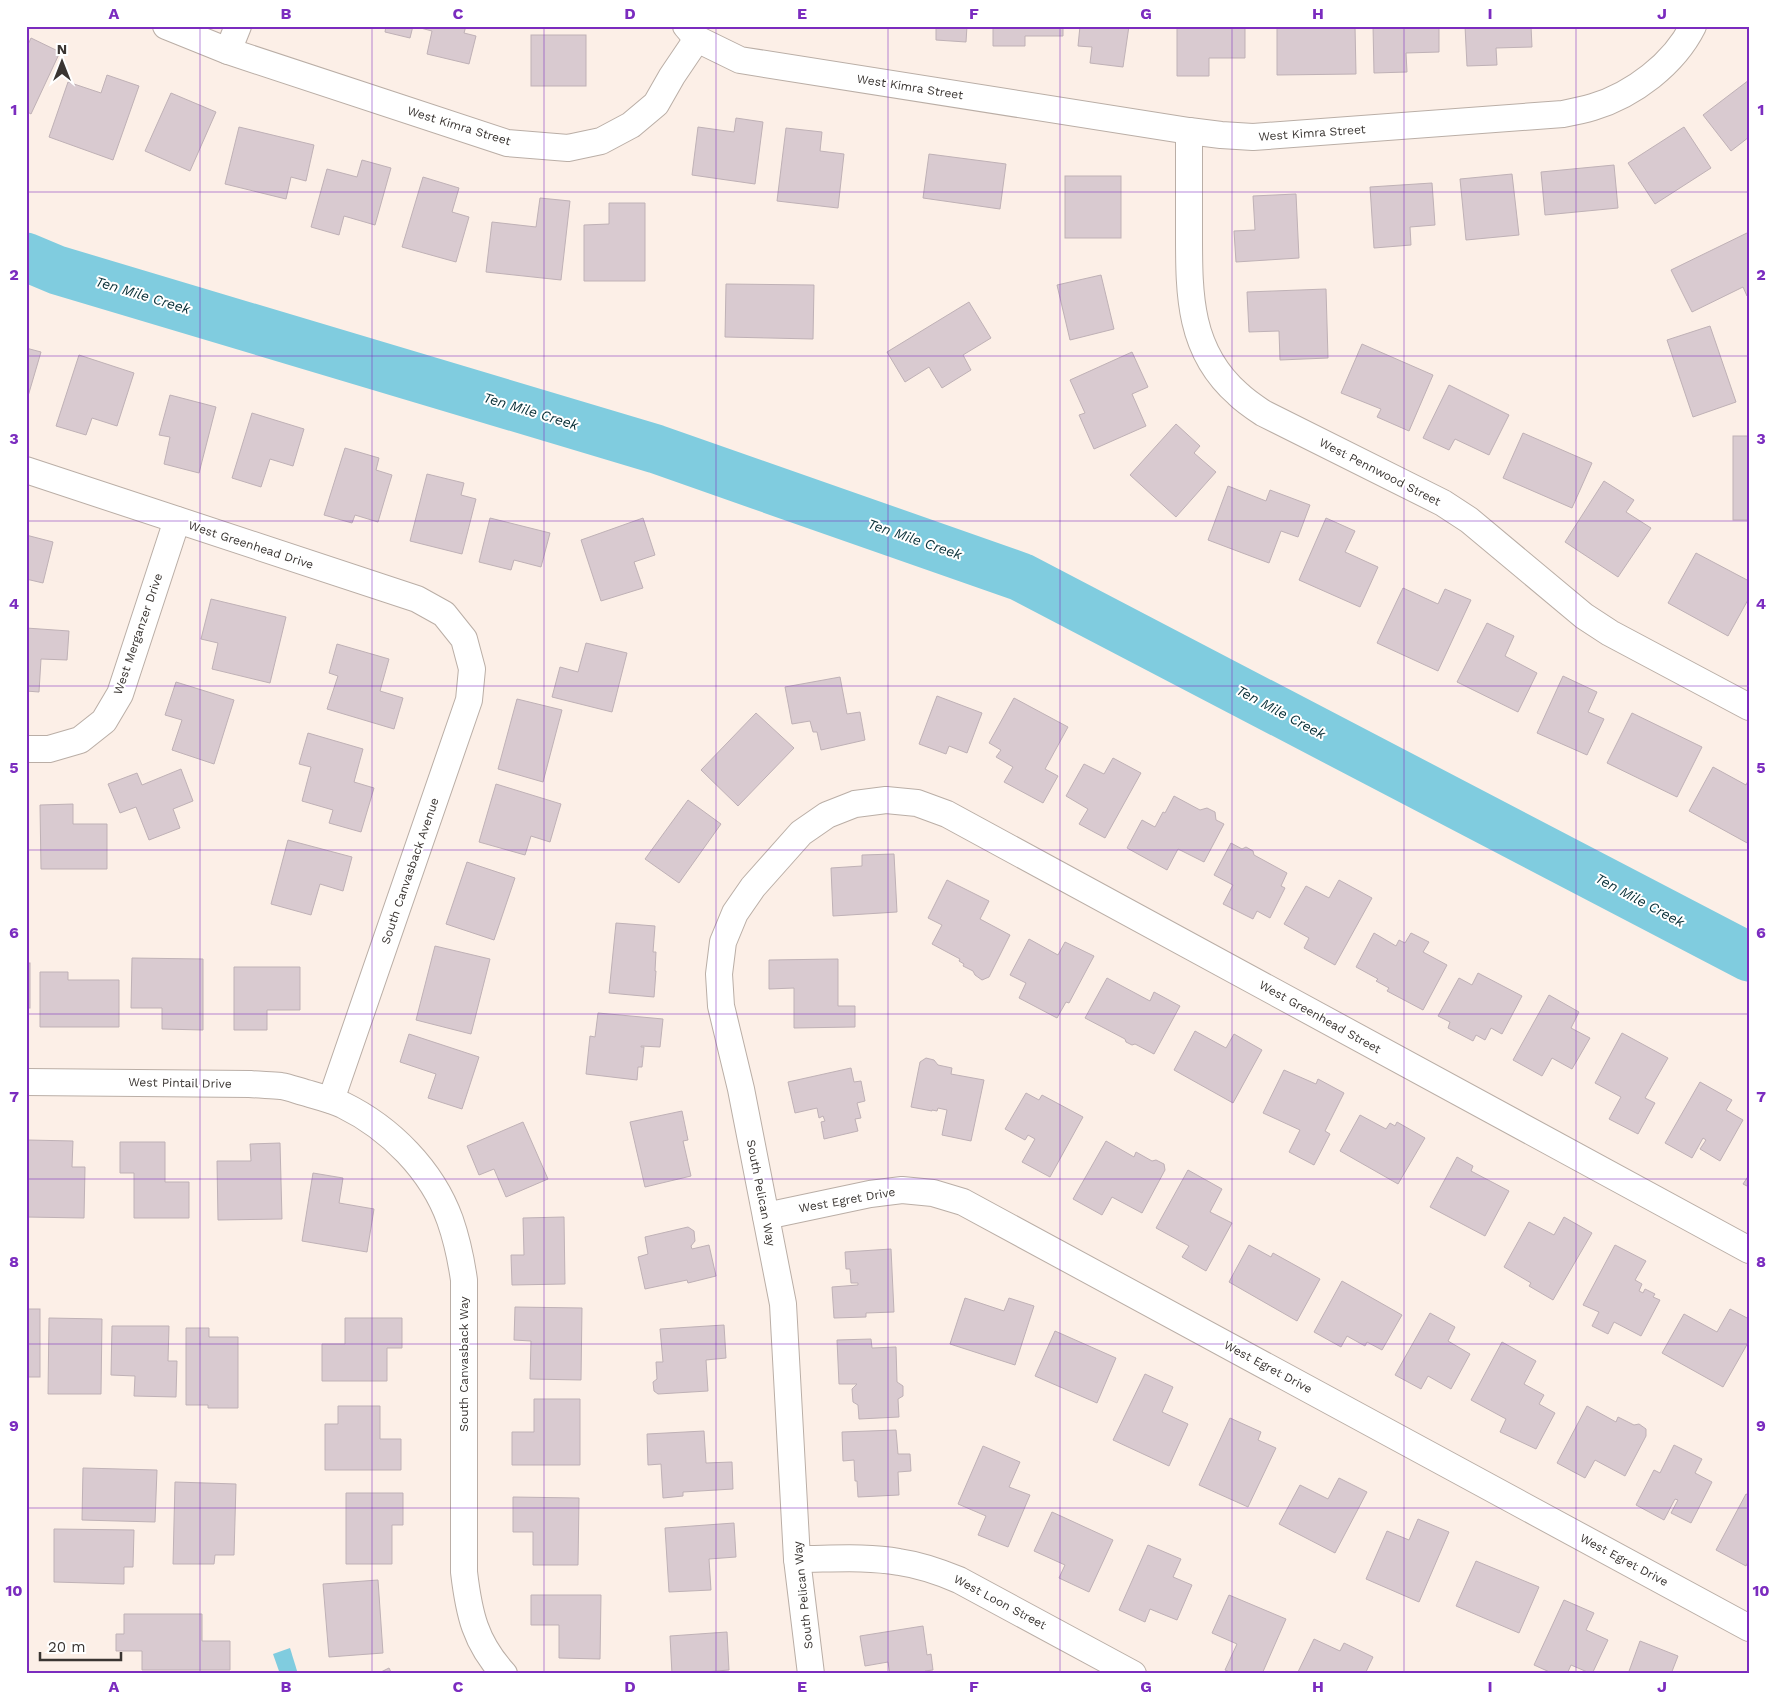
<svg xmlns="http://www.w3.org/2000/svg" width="1775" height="1700" viewBox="0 0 1775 1700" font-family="'Work Sans',sans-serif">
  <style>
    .water { fill: #80ccdf }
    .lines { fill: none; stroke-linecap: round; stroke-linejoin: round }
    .river { stroke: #80ccdf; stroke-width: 49 }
    .building { fill: #d9cad0; stroke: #bfb1b6 }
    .minor-casing { stroke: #baaea6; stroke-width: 28 }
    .minor { stroke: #fff; stroke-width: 26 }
    .grid { fill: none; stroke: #7b2cbf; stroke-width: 1; stroke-opacity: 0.55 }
    .labels { text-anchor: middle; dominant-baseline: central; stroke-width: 4; stroke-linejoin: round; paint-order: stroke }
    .street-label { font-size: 12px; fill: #3a3532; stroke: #fff }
    .water-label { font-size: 14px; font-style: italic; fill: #082f37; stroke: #fff }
    .neatline { fill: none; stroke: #7b2cbf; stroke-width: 2 }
    .grid-label { font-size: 16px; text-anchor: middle; font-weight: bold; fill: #7b2cbf }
  </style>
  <rect width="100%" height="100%" fill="#fcefe7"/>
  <path class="water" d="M290,1648L298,1674H280L273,1654Z"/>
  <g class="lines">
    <path class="river" d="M26,257L57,270L656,449L1021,577L1749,957"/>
  </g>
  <g class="building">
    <path d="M386,26H466L464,33L476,36L469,64L427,54L432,31L413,26L410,38L385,32Z"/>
    <path d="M936,26H967L966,42L936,40Z"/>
    <path d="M993,26H1063V36H1025V46H993Z"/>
    <path d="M1080,26H1129L1123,67L1090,63L1092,47L1078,46Z"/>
    <path d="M1177,26H1245V58H1209V76H1177Z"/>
    <path d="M1277,26H1355L1356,74L1277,75Z"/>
    <path d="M1373,26H1439V52L1406,53L1407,72L1374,73Z"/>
    <path d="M1465,26H1531L1532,47L1496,48L1497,65L1467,66Z"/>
    <rect x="531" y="35" width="55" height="51"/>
    <path d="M31,38L60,52L31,114L26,111V49Z"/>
    <path d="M107,75L139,86L113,160L49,137L68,82L101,93Z"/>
    <path d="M1749,80V137L1731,151L1703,115Z"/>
    <path d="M171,93L216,112L190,171L145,151Z"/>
    <path d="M736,118L763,122L755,184L692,175L698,127L734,132Z"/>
    <path d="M239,127L314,145L306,181L291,177L286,199L225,184Z"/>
    <path d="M1684,127L1711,168L1655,204L1628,163Z"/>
    <path d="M786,128L822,132L820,151L844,154L838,208L777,201Z"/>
    <path d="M929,154L1006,164L1000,209L923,198Z"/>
    <path d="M362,160L391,168L375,225L344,216L339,235L311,227L327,169L357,177Z"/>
    <path d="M1614,165L1618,208L1545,215L1541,172Z"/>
    <path d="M1512,174L1519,235L1466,240L1460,179Z"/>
    <rect x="1065" y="176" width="56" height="62"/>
    <path d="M423,177L459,188L452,212L469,217L456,262L402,247Z"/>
    <path d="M1432,183L1435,225L1410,227L1411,245L1374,248L1370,187Z"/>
    <path d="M1296,194L1299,258L1236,262L1234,231L1255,230L1253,196Z"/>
    <path d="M540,198L570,201L561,280L486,272L492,222L536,227Z"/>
    <path d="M609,203H645V281H584V225L609,224Z"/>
    <path d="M1749,232V295L1747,296L1743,287L1692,312L1671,270Z"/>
    <path d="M1101,275L1114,329L1070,340L1057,285Z"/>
    <path d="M726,284L814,285L813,339L725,337Z"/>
    <path d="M1326,289L1328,358L1280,360L1279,331L1249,332L1247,292Z"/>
    <path d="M969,302L991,338L963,355L971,370L942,388L929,367L905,382L887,352Z"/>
    <path d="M1710,326L1736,402L1693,417L1667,340Z"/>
    <path d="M1362,344L1433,375L1409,431L1377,417L1381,409L1341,393Z"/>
    <path d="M26,348L41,352L26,403Z"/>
    <path d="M1132,352L1148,387L1132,394L1146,426L1094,449L1079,415L1085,413L1070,380Z"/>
    <path d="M79,355L134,373L117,426L92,418L86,435L56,426Z"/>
    <path d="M1449,385L1509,415L1489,455L1455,439L1449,450L1423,438Z"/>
    <path d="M170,395L216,407L199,473L164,464L170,437L159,435Z"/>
    <path d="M252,413L304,429L293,466L270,459L261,487L232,478Z"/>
    <path d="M1176,424L1200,446L1194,453L1216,472L1176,517L1130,475Z"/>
    <path d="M1523,433L1592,463L1572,508L1503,478Z"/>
    <rect x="1733" y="436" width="16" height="84"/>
    <path d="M345,448L379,458L376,470L392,475L378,522L355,515L352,523L324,515Z"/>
    <path d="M427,474L464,483L461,495L476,499L462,554L410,541Z"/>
    <path d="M1604,481L1634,500L1626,512L1651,528L1618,577L1565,542Z"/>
    <path d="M1228,486L1266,501L1270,490L1310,505L1298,537L1281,531L1269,563L1208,540Z"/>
    <path d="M490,518L550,533L541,567L514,560L511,570L479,562Z"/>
    <path d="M643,518L655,555L634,562L643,588L601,601L581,540Z"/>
    <path d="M1326,518L1355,531L1345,552L1378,567L1360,607L1299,580Z"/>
    <path d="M26,535L53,542L43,583L26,579Z"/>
    <path d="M1696,553L1749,581V598L1728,636L1668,603Z"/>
    <path d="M1403,588L1438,604L1445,589L1471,600L1438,671L1377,643Z"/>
    <path d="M211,599L286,617L270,683L212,669L218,643L201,639Z"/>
    <path d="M1487,623L1514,636L1505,656L1537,673L1518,712L1457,682Z"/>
    <path d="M26,628L69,631L67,660L41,659L39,692L26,691Z"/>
    <path d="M586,643L627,653L612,712L552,697L560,667L578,672Z"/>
    <path d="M337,644L389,659L380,691L403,698L394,729L327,709L338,676L329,673Z"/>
    <path d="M1563,676L1597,692L1588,712L1604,719L1587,755L1537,733Z"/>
    <path d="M840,677L847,714L860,712L865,740L821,750L817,732H813L810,721L792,724L785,687Z"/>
    <path d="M176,682L234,700L214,764L172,750L182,720L165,715Z"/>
    <path d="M937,696L982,713L967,753L949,746L946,754L919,744Z"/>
    <path d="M1014,698L1068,727L1045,769L1058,776L1043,803L1004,782L1013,767L996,757L1001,750L989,743Z"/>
    <path d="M517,699L562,710L543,782L498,769Z"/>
    <path d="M756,713L794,748L738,806L701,770Z"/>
    <path d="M1632,713L1702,747L1677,797L1607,763Z"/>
    <path d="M308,733L363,749L354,782L374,788L361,832L329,823L333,810L302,801L311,767L299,764Z"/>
    <path d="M1113,758L1141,773L1105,838L1079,824L1088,809L1066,796L1084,764L1104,774Z"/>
    <path d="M1713,767L1746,785L1749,779V844L1689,811Z"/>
    <path d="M181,769L193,801L173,809L180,828L149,840L136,807L120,813L108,784L137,773L142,785Z"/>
    <path d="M496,784L561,804L550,842L531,836L525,855L479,842Z"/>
    <path d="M1174,796L1200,810L1207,808L1215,812L1216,820L1224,824L1204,862L1178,849L1167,870L1127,848L1142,820L1155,827L1163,812L1165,813Z"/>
    <path d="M688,800L721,824L679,883L645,859Z"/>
    <path d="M73,804V824H107V869H41L40,805Z"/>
    <path d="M288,840L352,857L343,891L320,884L311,915L271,904Z"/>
    <path d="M1231,843L1242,849L1246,847L1253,851L1254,855L1287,873L1281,886L1285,888L1270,918L1257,911L1253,919L1223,904L1233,885L1214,875Z"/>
    <path d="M894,854L897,912L833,916L831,868L862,866V855Z"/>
    <path d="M467,862L515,878L494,940L446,924Z"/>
    <path d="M947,880L989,901L980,919L1010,935L989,977L982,980L975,975L973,971L963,966L964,964L959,961L960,959L932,944L942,925L928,918Z"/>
    <path d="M1339,880L1372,898L1335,965L1304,948L1309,938L1284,924L1306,886L1329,898Z"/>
    <path d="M616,923L655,926L653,952H656L655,971H656L654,997L609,993Z"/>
    <path d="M1374,933L1396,946L1399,940L1405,943L1411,933L1429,942L1423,952L1447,965L1423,1010L1387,991L1389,988L1376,981L1378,979L1356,967Z"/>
    <path d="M1029,939L1058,955L1065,942L1094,956L1069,1003L1066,1002L1057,1018L1019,998L1026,983L1010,975Z"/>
    <path d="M435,946L490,959L471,1034L416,1020Z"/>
    <path d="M132,958L203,959V1030L162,1029V1008H131Z"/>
    <path d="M838,959V1006H855V1027L794,1028V988L769,989V960Z"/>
    <rect x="26" y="963" width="4" height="45"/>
    <path d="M234,967H300V1010H267V1030H234Z"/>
    <path d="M40,972H68V980H119V1027H40Z"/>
    <path d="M1478,973L1522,996L1502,1034L1491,1028L1485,1040L1476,1035L1473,1041L1448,1028L1450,1022L1438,1016L1459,978L1472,985Z"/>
    <path d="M1107,978L1150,1001L1154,992L1180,1006L1154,1054L1135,1044L1132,1045L1126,1042L1125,1039L1085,1018Z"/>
    <path d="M1549,995L1579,1012L1571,1028L1590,1038L1572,1069L1552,1058L1542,1076L1513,1060Z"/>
    <path d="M598,1013L663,1019L660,1047L641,1046V1047H644L642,1067H638L637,1080L586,1074L590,1036L595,1037Z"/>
    <path d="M1195,1031L1226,1048L1234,1034L1262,1050L1233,1103L1174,1070Z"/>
    <path d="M1622,1033L1668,1058L1645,1098L1655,1103L1638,1134L1609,1119L1621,1097L1595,1083Z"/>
    <path d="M409,1034L479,1057L462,1109L428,1098L436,1074L400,1062Z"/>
    <path d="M926,1058L934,1060L938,1065L952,1068L951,1074L984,1080L971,1141L942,1135L947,1110L938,1108L937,1111L932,1110V1111L911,1107L920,1062Z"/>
    <path d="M851,1068L854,1082L861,1081L865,1101L857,1103L861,1118L855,1119L858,1131L824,1139L821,1122L825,1121L823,1116L819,1118L817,1108L795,1113L788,1082Z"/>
    <path d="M1284,1070L1316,1084L1318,1079L1344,1093L1325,1131L1330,1134L1314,1165L1289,1152L1300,1130L1263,1113Z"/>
    <path d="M1700,1082L1732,1100L1726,1110L1743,1120L1720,1161L1700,1149L1706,1140L1703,1138L1692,1158L1665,1143Z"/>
    <path d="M1026,1093L1039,1100L1042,1095L1083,1117L1050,1177L1022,1162L1035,1139L1028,1135L1025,1140L1005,1129Z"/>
    <path d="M682,1111L688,1140L683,1141L691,1176L645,1187L630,1122Z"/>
    <path d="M1360,1115L1386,1129L1390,1123L1395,1126L1397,1122L1425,1138L1398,1184L1340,1151Z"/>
    <path d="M523,1122L548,1179L506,1197L494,1169L479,1175L467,1146Z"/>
    <path d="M28,1140L73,1141L72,1167H85L84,1218L26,1217Z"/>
    <path d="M1106,1141L1134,1157L1136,1152L1152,1161L1156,1160L1164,1164L1165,1170L1142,1213L1112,1197L1102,1215L1073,1199Z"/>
    <path d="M120,1142H165V1182H189V1218H134V1173H120Z"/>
    <path d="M280,1143L282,1219L218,1220L217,1161H251L250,1144Z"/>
    <path d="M1457,1157L1473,1166L1471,1171L1509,1191L1485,1236L1430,1207Z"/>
    <path d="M1188,1170L1222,1189L1210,1212L1232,1223L1206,1271L1182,1257L1189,1246L1156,1228Z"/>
    <path d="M313,1173L343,1178L339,1203L374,1209L367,1252L302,1241Z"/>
    <path d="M1749,1175V1187L1743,1184Z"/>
    <path d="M564,1217L565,1284L512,1285L511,1255H524L523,1218Z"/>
    <path d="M1564,1217L1592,1233L1553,1300L1529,1286L1531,1283L1504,1267L1529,1222L1554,1235Z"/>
    <path d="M688,1227L694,1231L695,1241L691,1246L692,1249L709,1245L716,1276L688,1283L687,1280L645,1289L638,1257L648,1254L645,1237Z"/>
    <path d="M1249,1245L1271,1257L1273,1253L1320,1279L1297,1321L1229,1282Z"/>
    <path d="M1615,1245L1646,1261L1635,1280L1642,1284L1639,1291L1643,1293L1645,1289L1655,1294L1653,1297L1660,1300L1641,1336L1614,1322L1608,1334L1592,1326L1599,1312L1583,1305Z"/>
    <path d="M891,1249L894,1312L866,1313V1317L834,1318L832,1287L858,1285V1283H851L850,1269H846L845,1252Z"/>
    <path d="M1342,1281L1402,1315L1382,1350L1367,1342L1365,1346L1347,1336L1341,1347L1314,1332Z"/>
    <path d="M965,1298L1004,1311L1009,1298L1034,1306L1015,1365L950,1344Z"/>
    <path d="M515,1307L582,1308L581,1380L530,1379L531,1341L514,1340Z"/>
    <rect x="26" y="1309" width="14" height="68"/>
    <path d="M1730,1309L1749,1319V1341L1723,1387L1662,1353L1684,1314L1717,1332Z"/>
    <path d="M1430,1313L1455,1327L1448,1341L1470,1354L1451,1389L1428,1376L1421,1389L1395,1375Z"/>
    <path d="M49,1318L102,1319L101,1394H48Z"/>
    <path d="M345,1318H402V1348H387V1381H322V1344H345Z"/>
    <path d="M724,1325L726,1358L706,1360L708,1391L658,1394L654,1391L653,1382L657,1379L656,1362H663L660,1329Z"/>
    <path d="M112,1326H169L168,1361H177L176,1397L134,1396L135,1376L111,1375Z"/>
    <path d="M186,1328H209V1337H238V1408H208V1405H186Z"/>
    <path d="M1055,1331L1116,1358L1097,1403L1035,1376Z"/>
    <path d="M871,1339L872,1348L896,1347L897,1382L903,1386V1396L898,1399L899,1417L859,1419L858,1405L853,1402L852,1389L857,1384H839L837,1340Z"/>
    <path d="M1502,1342L1536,1361L1524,1384L1544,1395L1539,1404L1555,1413L1536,1449L1500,1432L1506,1419L1471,1400Z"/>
    <path d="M1145,1374L1173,1387L1162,1412L1188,1424L1169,1466L1113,1440Z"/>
    <path d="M534,1399H580V1465H512V1432H534Z"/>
    <path d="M338,1406H380V1439H401V1470H325V1424H338Z"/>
    <path d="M1587,1406L1616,1422L1618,1417L1634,1425L1639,1424L1646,1429V1436L1625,1476L1595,1460L1585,1478L1557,1463Z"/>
    <path d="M1230,1418L1261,1432L1258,1440L1276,1448L1248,1507L1199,1485Z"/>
    <path d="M896,1430L898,1454H910L911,1471L898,1472L899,1495L858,1497L857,1481H855L854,1460L843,1461L842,1432Z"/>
    <path d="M704,1431L706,1463L732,1462L733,1489L683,1492V1496L663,1498L661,1464L648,1465L647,1434Z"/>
    <path d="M1674,1445L1702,1459L1695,1473L1712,1482L1691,1523L1671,1513L1678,1500L1675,1499L1664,1520L1636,1505L1654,1470L1660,1473Z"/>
    <path d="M983,1446L1020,1462L1009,1487L1030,1495L1008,1547L978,1535L986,1516L958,1504Z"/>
    <path d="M83,1468L157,1470L155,1522L82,1520Z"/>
    <path d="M1339,1478L1367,1492L1335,1553L1279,1524L1300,1485L1328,1499Z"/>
    <path d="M175,1482L236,1484L234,1555H215L214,1564H173Z"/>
    <path d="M346,1493H403V1525H392V1564H346Z"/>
    <path d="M1746,1494L1749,1495V1560L1746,1566L1716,1550Z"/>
    <path d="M513,1497L579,1498L578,1565H533V1532H513Z"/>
    <path d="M1052,1512L1113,1540L1089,1592L1059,1578L1065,1565L1034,1551Z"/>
    <path d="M1418,1519L1449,1532L1419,1602L1366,1579L1387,1531L1409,1540Z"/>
    <path d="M734,1523L736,1557L709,1559L711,1590L669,1592L665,1528Z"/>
    <path d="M54,1529L134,1530L133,1567H124V1584L54,1582Z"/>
    <path d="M1148,1545L1181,1559L1173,1577L1192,1585L1177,1620L1150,1609L1145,1622L1119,1610Z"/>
    <path d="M1476,1561L1539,1587L1519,1633L1456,1606Z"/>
    <path d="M378,1580L383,1653L329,1657L323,1584Z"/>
    <path d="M531,1595H601L600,1659L559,1658V1625H531Z"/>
    <path d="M1229,1595L1286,1619L1262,1674H1234L1225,1670L1237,1644L1212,1633Z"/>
    <path d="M1564,1600L1594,1613L1586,1630L1608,1640L1592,1674L1571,1665L1567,1674H1554L1534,1665Z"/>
    <path d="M124,1614H202V1641H230V1670H142V1651H116V1634H124Z"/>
    <path d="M923,1626L927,1655L931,1654L933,1670L925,1671L926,1674H890L888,1662L865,1666L860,1636Z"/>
    <path d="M727,1632L729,1670L705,1672V1674H672L670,1636Z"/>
    <path d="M1314,1639L1340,1651L1344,1643L1373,1657L1365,1674H1297Z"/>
    <path d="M1640,1641L1678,1656L1671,1674H1628Z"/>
    <path d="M389,1668L392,1674H377Z"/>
  </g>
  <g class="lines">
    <g class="minor-casing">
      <g id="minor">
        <path d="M166,26L228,51L507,143L568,148L601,141L631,125L656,104L672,76L697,39"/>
        <path d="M686,26L697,39L740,60L1189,131L1221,135L1253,137L1563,114C1573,112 1583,110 1593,107C1633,95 1674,64 1693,26"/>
        <path d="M228,51L238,26"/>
        <path d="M1189,131C1189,166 1189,200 1189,235C1189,295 1189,351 1238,394C1245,401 1254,407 1263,413L1443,503L1469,520L1584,616L1610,633L1749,707"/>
        <path d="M26,470L417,599L444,614L464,639L472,669L469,700L331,1100"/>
        <path d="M26,749H49L80,740L104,721L120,694L177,520"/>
        <path d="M26,1082L250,1084C260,1085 271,1085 281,1086C288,1087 296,1090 303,1092C316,1096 330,1099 343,1105C390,1128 432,1170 450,1220C457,1240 461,1259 464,1280V1572C469,1614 475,1642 504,1674"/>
        <path d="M766,1216L870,1194L902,1190L933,1193L963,1202L1749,1628"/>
        <path d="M797,1559C831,1559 866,1556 899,1562C920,1565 940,1572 959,1580L1133,1674"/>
        <path d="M811,1674L797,1559L783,1304L741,1089L721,1006L719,974L723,942L735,913L753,887L801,833L827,815L855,804L886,800L917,803L947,814L1749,1250"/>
      </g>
    </g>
    <use href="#minor" class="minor"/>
  </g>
  <path class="grid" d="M200,26V1674M372,26V1674M544,26V1674M716,26V1674M888,26V1674M1060,26V1674M1232,26V1674M1404,26V1674M1576,26V1674M26,192H1749M26,356H1749M26,521H1749M26,686H1749M26,850H1749M26,1014H1749M26,1179H1749M26,1344H1749M26,1508H1749"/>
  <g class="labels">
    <g class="street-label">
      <text transform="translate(910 87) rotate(9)">West Kimra Street</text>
      <text transform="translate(459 126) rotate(17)">West Kimra Street</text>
      <text transform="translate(1312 133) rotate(-4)">West Kimra Street</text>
      <text transform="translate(1380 472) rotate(27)">West Pennwood Street</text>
      <text transform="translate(251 545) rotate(18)">West Greenhead Drive</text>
      <text transform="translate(138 634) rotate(-71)">West Merganzer Drive</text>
      <text transform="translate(410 871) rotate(-71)">South Canvasback Avenue</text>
      <text transform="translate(1320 1017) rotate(29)">West Greenhead Street</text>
      <text transform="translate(180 1083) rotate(1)">West Pintail Drive</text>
      <text transform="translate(761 1193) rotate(79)">South Pelican Way</text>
      <text transform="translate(847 1200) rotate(-10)">West Egret Drive</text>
      <text transform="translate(464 1364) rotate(-90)">South Canvasback Way</text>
      <text transform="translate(1268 1367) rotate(28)">West Egret Drive</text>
      <text transform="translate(1624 1560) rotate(28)">West Egret Drive</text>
      <text transform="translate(803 1595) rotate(-96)">South Pelican Way</text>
      <text transform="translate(1000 1602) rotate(28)">West Loon Street</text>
    </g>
    <g class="water-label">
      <text transform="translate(143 295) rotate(17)">Ten Mile Creek</text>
      <text transform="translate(531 411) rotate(17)">Ten Mile Creek</text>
      <text transform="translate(915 539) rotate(19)">Ten Mile Creek</text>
      <text transform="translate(1281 712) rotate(28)">Ten Mile Creek</text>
      <text transform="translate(1640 900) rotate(28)">Ten Mile Creek</text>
    </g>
  </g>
  <rect width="1775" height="1700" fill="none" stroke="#ffffff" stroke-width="55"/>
  <g transform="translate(62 62)" stroke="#ffffff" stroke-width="4" paint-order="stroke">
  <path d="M0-4L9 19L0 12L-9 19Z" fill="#3a3532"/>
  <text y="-8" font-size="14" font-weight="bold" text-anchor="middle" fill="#3a3532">N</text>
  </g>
  <path d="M40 1652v8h81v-8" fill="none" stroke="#3a3532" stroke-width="2.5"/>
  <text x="48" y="1652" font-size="15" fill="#3a3532" stroke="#ffffff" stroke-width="4" paint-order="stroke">20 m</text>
  <rect x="28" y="28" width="1720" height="1644" class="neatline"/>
  <g class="grid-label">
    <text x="114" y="19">A</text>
    <text x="286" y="19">B</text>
    <text x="458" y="19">C</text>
    <text x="630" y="19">D</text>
    <text x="802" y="19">E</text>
    <text x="974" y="19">F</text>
    <text x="1146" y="19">G</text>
    <text x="1318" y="19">H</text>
    <text x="1490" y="19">I</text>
    <text x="1662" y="19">J</text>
    <text x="14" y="115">1</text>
    <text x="1761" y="115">1</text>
    <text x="14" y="280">2</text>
    <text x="1761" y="280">2</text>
    <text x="14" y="444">3</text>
    <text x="1761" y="444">3</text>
    <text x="14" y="609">4</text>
    <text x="1761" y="609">4</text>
    <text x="14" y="773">5</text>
    <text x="1761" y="773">5</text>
    <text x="14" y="938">6</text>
    <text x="1761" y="938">6</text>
    <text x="14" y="1102">7</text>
    <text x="1761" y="1102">7</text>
    <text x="14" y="1267">8</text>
    <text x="1761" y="1267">8</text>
    <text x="14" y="1431">9</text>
    <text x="1761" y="1431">9</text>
    <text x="14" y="1596">10</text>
    <text x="1761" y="1596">10</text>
    <text x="114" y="1692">A</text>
    <text x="286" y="1692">B</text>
    <text x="458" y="1692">C</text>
    <text x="630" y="1692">D</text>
    <text x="802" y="1692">E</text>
    <text x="974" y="1692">F</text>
    <text x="1146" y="1692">G</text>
    <text x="1318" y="1692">H</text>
    <text x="1490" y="1692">I</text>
    <text x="1662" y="1692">J</text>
  </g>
</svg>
